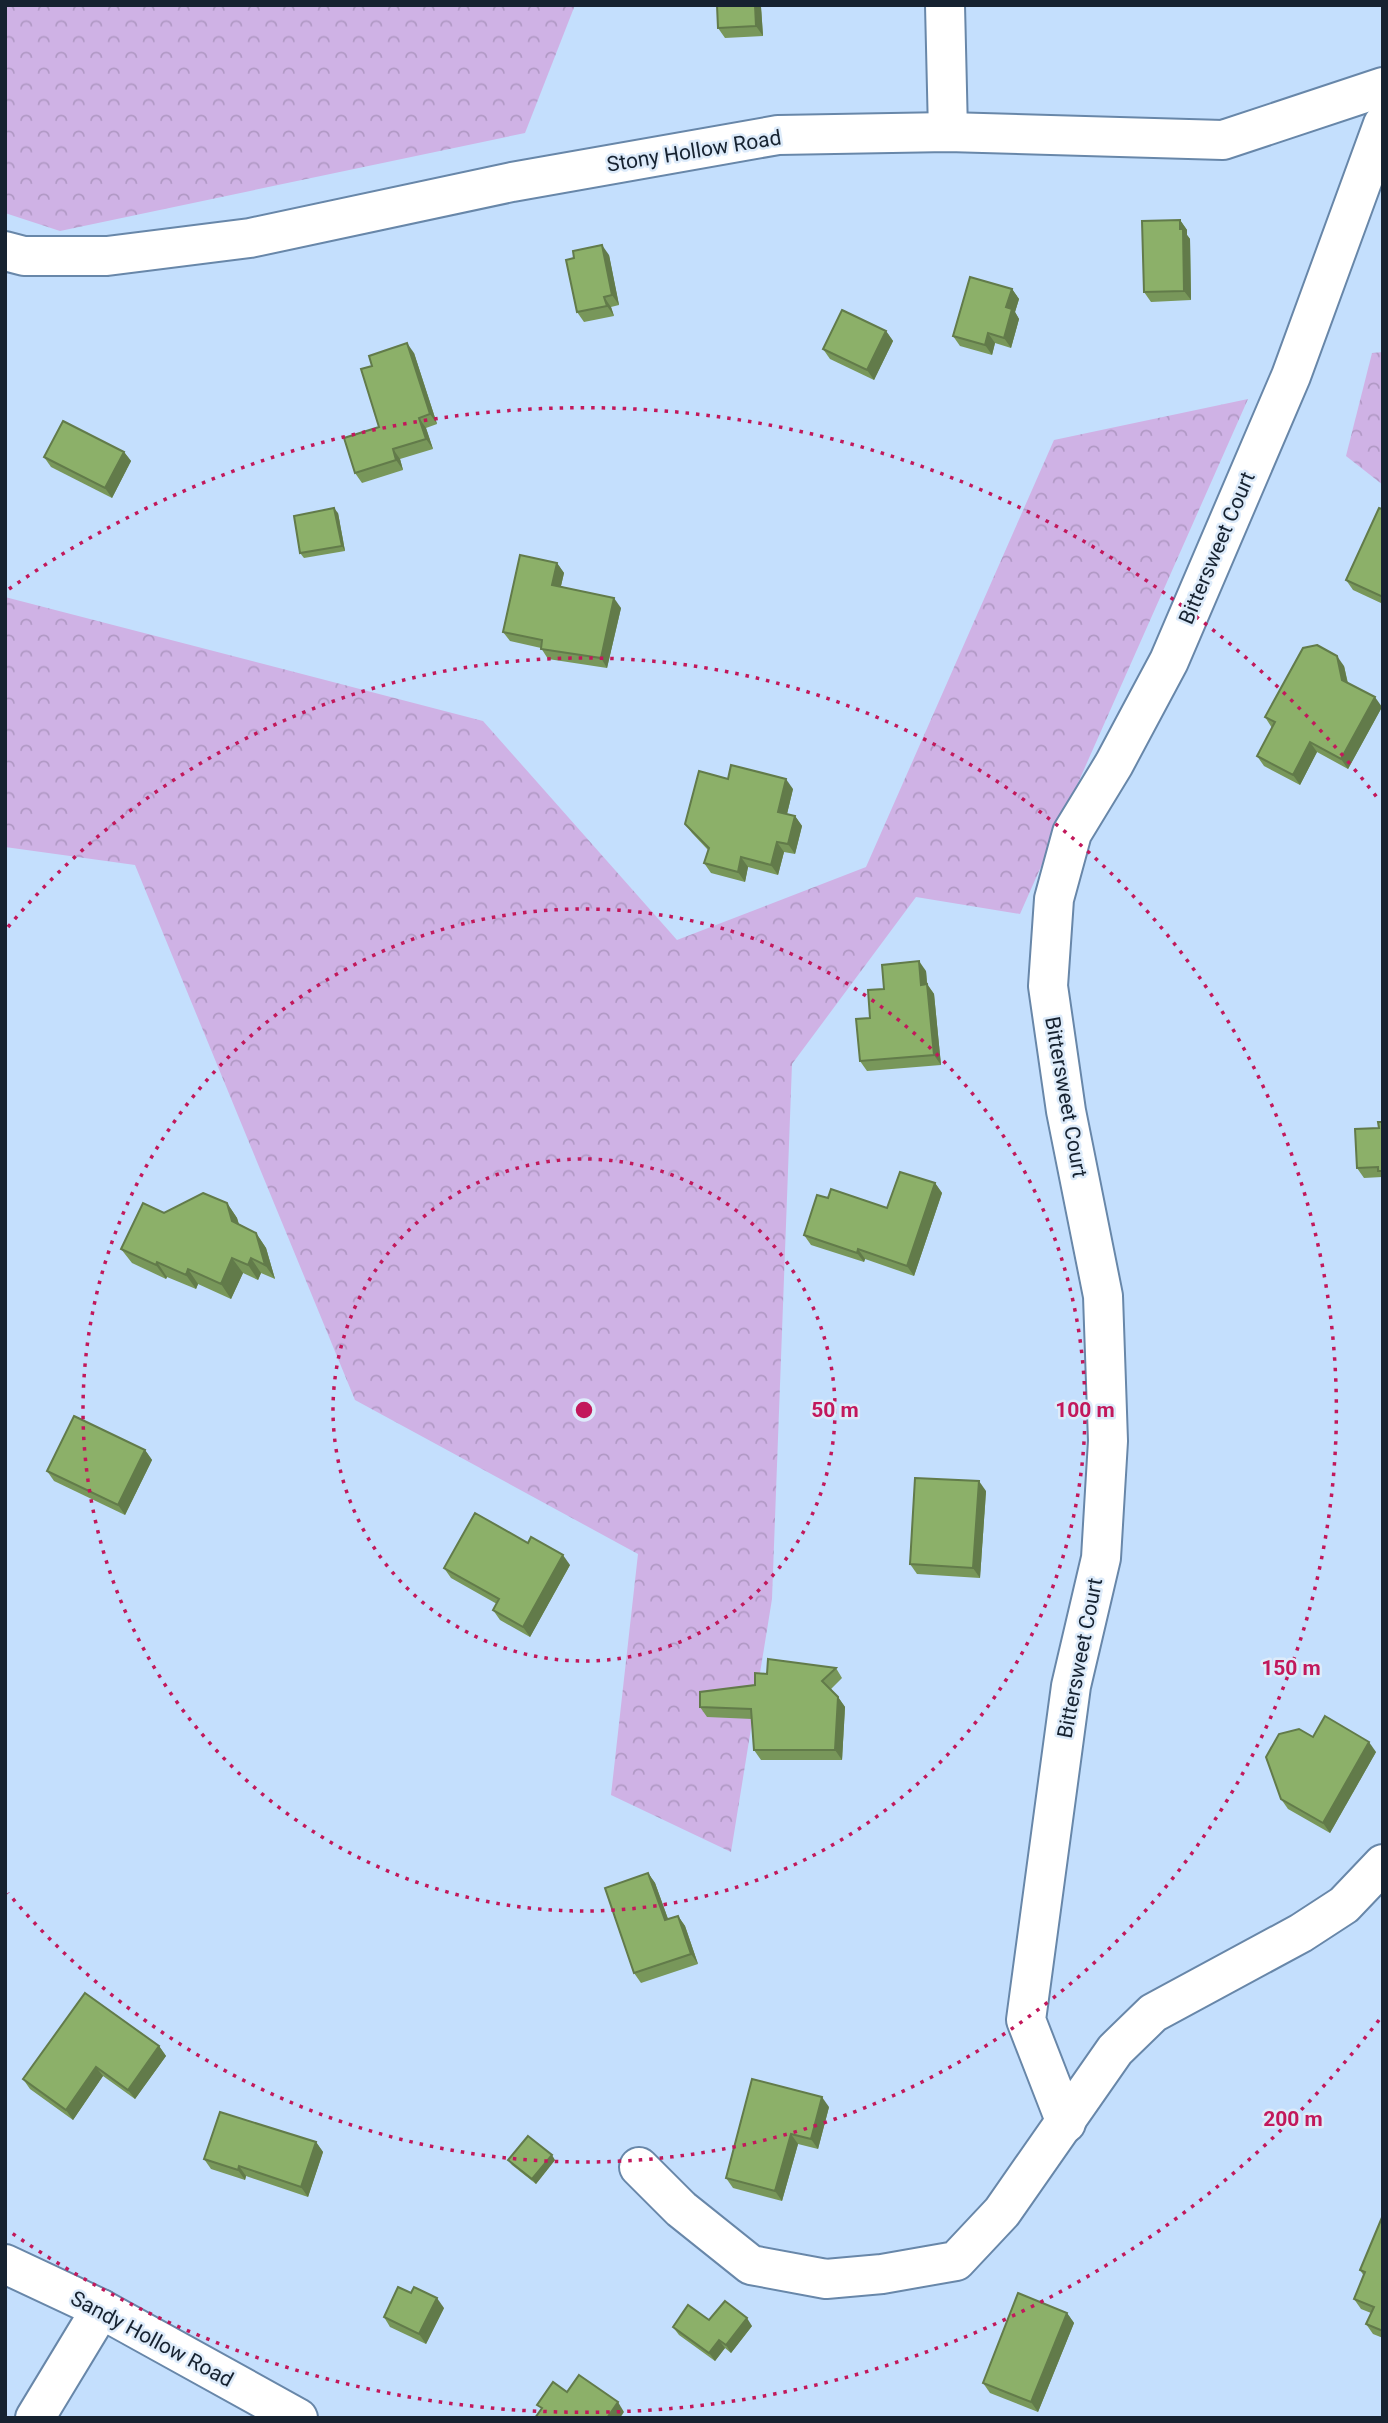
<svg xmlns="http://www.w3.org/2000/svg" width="1388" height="2423" viewBox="0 0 1388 2423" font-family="Roboto,sans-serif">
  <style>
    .forest { fill: url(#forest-crowns) }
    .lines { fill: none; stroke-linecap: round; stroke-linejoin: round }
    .minor-casing { stroke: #6887a9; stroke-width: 42 }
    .minor { stroke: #fff; stroke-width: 38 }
    .wall { fill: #78975a }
    .shaded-wall { fill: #627b4a }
    .building { fill: #8cb069; stroke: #627b4a; stroke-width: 2 }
    .ring { fill: none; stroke: #c2185b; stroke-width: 3.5; stroke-dasharray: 3.5 7 }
    .labels { text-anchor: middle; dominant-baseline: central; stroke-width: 5; stroke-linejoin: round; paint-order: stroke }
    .street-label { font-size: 21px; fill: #162230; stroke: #ddebfa }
    .centre { fill: #c2185b; stroke: #ddebfa; stroke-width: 3.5 }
    .ring-label { font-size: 21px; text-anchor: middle; font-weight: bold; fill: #c2185b; stroke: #ddebfa; stroke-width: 5; stroke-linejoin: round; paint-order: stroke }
  </style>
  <defs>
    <pattern id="forest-crowns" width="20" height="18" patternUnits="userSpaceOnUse" patternTransform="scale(1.75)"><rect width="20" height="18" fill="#cfb2e5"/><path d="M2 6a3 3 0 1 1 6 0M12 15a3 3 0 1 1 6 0" fill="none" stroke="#b199c5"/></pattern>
  </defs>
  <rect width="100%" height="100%" fill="#c4dffd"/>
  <g class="forest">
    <path d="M5,5H575L525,133L60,231L5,213Z"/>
    <path d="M1383,352V485L1346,456L1372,353Z"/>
    <path d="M1248,399L1020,914L916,897L792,1064L772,1599L731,1852L611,1795L638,1554L355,1400L135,865L5,847V597L483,721L677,940L866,867L1054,440Z"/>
  </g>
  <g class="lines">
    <g class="minor-casing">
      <g id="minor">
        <path d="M945,5L948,132"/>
        <path d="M5,251L24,256H107L250,238L512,182L778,135L948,132L1223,140L1383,87"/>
        <path d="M1066,2123L1026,2020L1071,1686L1101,1558L1108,1441L1103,1296L1066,1111L1048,986L1054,899L1072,833L1114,764L1169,661L1291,376L1383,124"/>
        <path d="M639,2167L681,2209L751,2265L826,2279L882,2274L956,2261L1002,2212L1115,2050L1153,2013L1301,1933L1344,1905L1383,1864"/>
        <path d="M5,2264L101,2309L298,2418"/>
        <path d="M35,2418L101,2309"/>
      </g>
    </g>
    <use href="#minor" class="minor"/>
  </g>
  <g class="wall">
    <path d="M717,5H781L761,7L763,36L725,38L718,28Z"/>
    <path d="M1180,220L1187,230V235L1190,239L1191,300L1151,302L1144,292Z"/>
    <path d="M609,255L619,305L611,307L614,316L584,322L577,312Z"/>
    <path d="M1012,289L1019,299L1015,312L1019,319L1011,348L995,343L992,355L960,346L953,336Z"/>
    <path d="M886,331L893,341L874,380L830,359L823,349Z"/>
    <path d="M414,353L437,424L426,428L433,449L400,459L403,470L362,483L355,473L379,427Z"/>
    <path d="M124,452L131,461L112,498L51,467L44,457Z"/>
    <path d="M1383,506V604L1353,590L1346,580Z"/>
    <path d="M338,513L345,551L304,558L300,553Z"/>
    <path d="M557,563L564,573L561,586L621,608L607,668L548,659L541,648L510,641L503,632Z"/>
    <path d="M1344,666L1348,683L1382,707L1348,769L1317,752L1300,785L1264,766L1257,756L1272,728L1265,717Z"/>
    <path d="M728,779L793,789L787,814L795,816L802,826L795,854L784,852L778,875L748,867L745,882L711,873L704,863L708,850L692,833L685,824Z"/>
    <path d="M926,971L927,984L934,994L941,1065L867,1071L860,1061L870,1018L884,989Z"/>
    <path d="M1383,1122V1178L1382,1177L1364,1178L1357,1168Z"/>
    <path d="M935,1183L942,1193L914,1276L865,1259L864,1262L811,1245L804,1235L828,1198L887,1208Z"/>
    <path d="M227,1203L237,1218L239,1224L256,1233L266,1248L275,1279L261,1273L258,1280L243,1273L231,1299L198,1284L196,1289L167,1277L166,1279L132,1263L121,1249Z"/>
    <path d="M145,1450L152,1460L125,1515L54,1481L47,1471Z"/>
    <path d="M986,1491L980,1578L917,1574L910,1564Z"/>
    <path d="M570,1565L530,1637L500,1620L493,1610L497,1604L451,1578L444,1568Z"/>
    <path d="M836,1668L842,1678L831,1689L838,1697L845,1707L842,1760H761L754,1750L752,1719L707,1717L700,1707L755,1685L767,1674Z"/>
    <path d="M1313,1737L1376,1752L1330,1833L1288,1809L1281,1799Z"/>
    <path d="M648,1873L655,1883L668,1919L678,1916L685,1926L698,1964L641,1983L634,1973Z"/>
    <path d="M159,2046L166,2056L135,2099L103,2076L73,2120L30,2089L23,2079Z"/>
    <path d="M829,2107L818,2149L798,2144L782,2201L733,2188L726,2178Z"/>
    <path d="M316,2142L323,2152L308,2197L246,2176L245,2180L211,2169L204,2159Z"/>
    <path d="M508,2160H555L536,2184L512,2165Z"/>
    <path d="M1383,2215V2338L1373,2334L1366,2324L1371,2313L1361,2309L1354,2299L1364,2276L1360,2270Z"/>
    <path d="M444,2308L426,2344L390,2327L384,2317Z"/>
    <path d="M1067,2313L1074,2323L1038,2412L990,2393L983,2383Z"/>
    <path d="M709,2320L752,2326L731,2353L725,2348L715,2361L679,2335L673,2327Z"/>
  </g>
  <g class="shaded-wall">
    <path d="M755,5H760L761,7L763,36L756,26Z"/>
    <path d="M1180,220L1187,230V235L1190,239L1191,300L1184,291Z"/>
    <path d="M602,245L609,255L619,305L612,295Z"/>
    <path d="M1012,289L1019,299L1015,312L1019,319L1011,348L1004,338L1006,307Z"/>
    <path d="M604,297L611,307L614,316L607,306Z"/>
    <path d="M886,331L893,341L874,380L867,370Z"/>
    <path d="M988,333L995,343L992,355L985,345Z"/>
    <path d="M407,343L414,353L437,424L430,414Z"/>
    <path d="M419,418L426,428L433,449L426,439Z"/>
    <path d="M393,449L400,459L403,470L396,460Z"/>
    <path d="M124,452L131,461L112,498L105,488Z"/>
    <path d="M334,508L338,513L345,551L342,546Z"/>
    <path d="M557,563L564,573L559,594L552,585Z"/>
    <path d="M614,598L621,608L607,668L601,658Z"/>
    <path d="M1337,656L1344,666L1349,690L1342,680Z"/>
    <path d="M1375,697L1382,707L1348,769L1341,759Z"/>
    <path d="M1310,742L1317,752L1300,785L1293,775Z"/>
    <path d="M786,779L793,789L785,822L778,812Z"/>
    <path d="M795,816L802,826L795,854L788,844Z"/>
    <path d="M777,842L784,852L778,875L771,865Z"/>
    <path d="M741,857L748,867L745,882L738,872Z"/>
    <path d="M919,961L926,971L928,995L921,985Z"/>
    <path d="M927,984L934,994L941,1065L934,1055Z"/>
    <path d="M935,1183L942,1193L914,1276L907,1266Z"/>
    <path d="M227,1203L237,1218L242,1236L232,1221Z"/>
    <path d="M256,1233L266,1248L275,1279L265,1265Z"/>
    <path d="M858,1249L865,1259L864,1262L857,1253Z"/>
    <path d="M232,1258L243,1273L231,1299L221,1284Z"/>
    <path d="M251,1258L261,1273L258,1280L248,1265Z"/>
    <path d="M157,1262L167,1277L166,1279L156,1265Z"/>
    <path d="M188,1269L198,1284L196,1289L186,1275Z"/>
    <path d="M145,1450L152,1460L125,1515L118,1505Z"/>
    <path d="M979,1481L986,1491L980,1578L973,1568Z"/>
    <path d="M563,1555L570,1565L530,1637L523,1627Z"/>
    <path d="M838,1697L845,1707L842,1760L835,1750Z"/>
    <path d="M1369,1742L1376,1752L1330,1833L1323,1823Z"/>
    <path d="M648,1873L655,1883L672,1930L665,1920Z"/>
    <path d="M678,1916L685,1926L698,1964L691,1954Z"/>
    <path d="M159,2046L166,2056L135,2099L128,2090Z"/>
    <path d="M96,2067L103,2076L73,2120L66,2110Z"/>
    <path d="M822,2097L829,2107L818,2149L811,2139Z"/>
    <path d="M791,2134L798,2144L782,2201L775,2191Z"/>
    <path d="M316,2142L323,2152L308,2197L301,2187Z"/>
    <path d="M552,2155L555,2160L536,2184L532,2179Z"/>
    <path d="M239,2166L246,2176L245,2180L238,2170Z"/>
    <path d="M437,2298L444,2308L426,2344L419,2334Z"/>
    <path d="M1067,2313L1074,2323L1038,2412L1031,2402Z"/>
    <path d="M747,2318L752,2326L731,2353L726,2345Z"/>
    <path d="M719,2340L725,2348L715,2361L709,2353Z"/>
    <path d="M618,2402L624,2412L620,2418H607Z"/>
  </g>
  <g class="building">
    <path d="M717,5H755L756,26L718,28Z"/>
    <path d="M1180,220V229H1183L1184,291L1144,292L1142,221Z"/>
    <path d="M602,245L612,295L604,297L607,306L577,312L566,260L574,258L573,251Z"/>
    <path d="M970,277L1012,289L1006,307L1012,309L1004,338L988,333L985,345L953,336Z"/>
    <path d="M842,310L886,331L867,370L823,349Z"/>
    <path d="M407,343L430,414L419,418L426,439L393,449L396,460L355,473L344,438L379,427L361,369L372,366L369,356Z"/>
    <path d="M63,421L124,452L105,488L44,457Z"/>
    <path d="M1383,506V597L1346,580L1379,508L1382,509Z"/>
    <path d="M334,508L342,546L300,553L294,516Z"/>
    <path d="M520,555L557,563L552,585L614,598L601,658L541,649L542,640L503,632Z"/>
    <path d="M1317,645L1337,656L1342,680L1375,697L1341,759L1310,742L1293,775L1257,756L1275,722L1265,717L1303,648Z"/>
    <path d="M731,765L786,779L778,812L795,816L788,844L777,842L771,865L741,857L738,872L704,863L709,848L685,824L699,771L728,779Z"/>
    <path d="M919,961L921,985L927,984L934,1055L860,1061L856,1019L870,1018L868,990L884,989L882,965Z"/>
    <path d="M1378,1122H1383V1171H1378V1167L1357,1168L1355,1129L1379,1128Z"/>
    <path d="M900,1172L935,1183L907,1266L858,1249L857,1253L804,1235L817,1195L828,1198L831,1189L887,1208Z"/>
    <path d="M203,1193L227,1203L232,1221L256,1233L265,1265L251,1258L248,1265L232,1258L221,1284L188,1269L186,1275L157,1262L156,1265L121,1249L143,1203L164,1213Z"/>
    <path d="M74,1416L145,1450L118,1505L47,1471Z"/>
    <path d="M915,1478L979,1481L973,1568L910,1564Z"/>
    <path d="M475,1513L528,1543L531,1537L563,1555L523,1627L493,1610L499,1599L444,1568Z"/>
    <path d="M768,1659L836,1668L822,1681L838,1697L835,1750H754L751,1709L700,1707V1692L755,1685V1673L767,1674Z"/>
    <path d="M1325,1716L1369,1742L1323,1823L1281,1799L1266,1757L1279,1734L1299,1729L1313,1737Z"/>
    <path d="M648,1873L665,1920L678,1916L691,1954L634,1973L605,1888Z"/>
    <path d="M85,1993L159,2046L128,2090L96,2067L66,2110L23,2079Z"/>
    <path d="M752,2079L822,2097L811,2139L791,2134L775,2191L726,2178Z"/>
    <path d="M220,2112L316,2142L301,2187L239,2166L238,2170L204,2159Z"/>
    <path d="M528,2136L552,2155L532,2179L508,2160Z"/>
    <path d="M1383,2215V2331L1366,2324L1374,2307L1354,2299L1365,2272L1360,2270Z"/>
    <path d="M398,2287L411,2293L414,2287L437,2298L419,2334L384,2317Z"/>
    <path d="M1018,2293L1067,2313L1031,2402L983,2383Z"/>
    <path d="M725,2301L747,2318L726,2345L719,2340L709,2353L673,2327L688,2305L709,2320Z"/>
    <path d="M579,2375L618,2402L607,2418H535L542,2408L537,2405L553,2382L567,2392Z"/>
  </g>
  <g class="ring">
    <circle cx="584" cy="1410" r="251"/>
    <circle cx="584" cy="1410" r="501"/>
    <path d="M8 927A752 752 0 1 1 8 1893"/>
    <path d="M1379 2020A1002 1002 0 0 1 9 2231M9 589A1002 1002 0 0 1 1379 800"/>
  </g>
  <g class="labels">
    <g class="street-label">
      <text transform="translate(694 151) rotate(-9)">Stony Hollow Road</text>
      <text transform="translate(1217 548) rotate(-67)">Bittersweet Court</text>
      <text transform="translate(1066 1097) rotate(80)">Bittersweet Court</text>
      <text transform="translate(1080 1658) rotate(-79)">Bittersweet Court</text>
      <text transform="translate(152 2339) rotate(28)">Sandy Hollow Road</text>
    </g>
  </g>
  <circle cx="584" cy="1410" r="10" class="centre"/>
  <g class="ring-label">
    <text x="835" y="1417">50 m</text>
    <text x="1085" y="1417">100 m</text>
    <text x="1291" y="1675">150 m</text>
    <text x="1293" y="2126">200 m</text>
  </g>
  <rect width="1388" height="2423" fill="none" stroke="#162230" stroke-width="14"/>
</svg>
